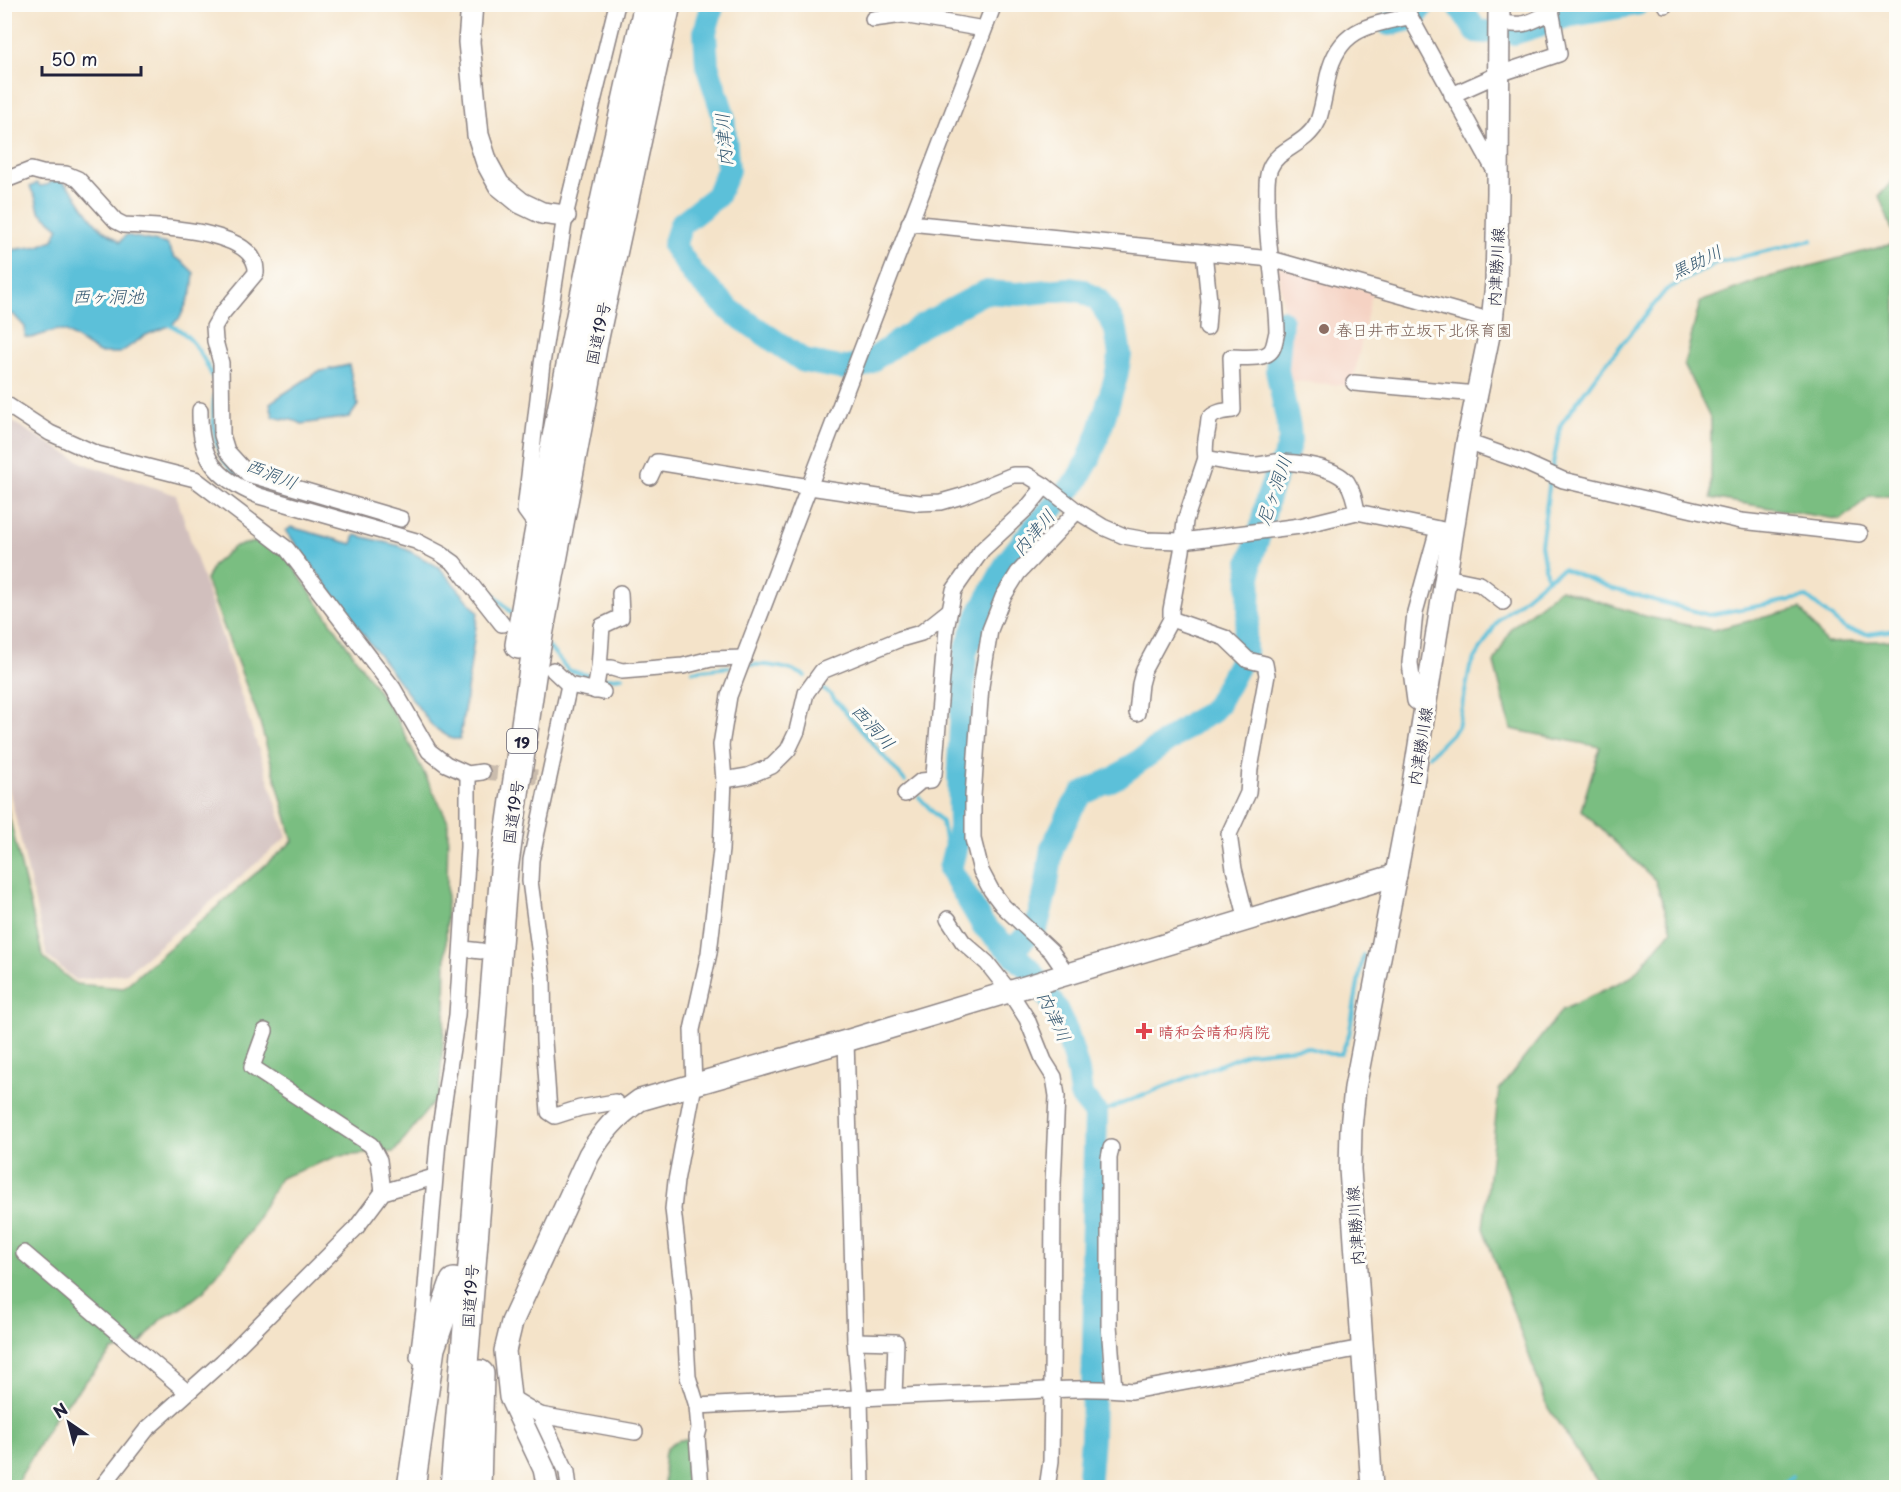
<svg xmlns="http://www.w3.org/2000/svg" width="1901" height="1492" viewBox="0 0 1901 1492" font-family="'Playpen Sans','Klee One',sans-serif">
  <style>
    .built { fill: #f5d2c3 }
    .industrial { fill: #d1bfbd }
    .forest { fill: #7abe81; stroke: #4e705e; stroke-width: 1.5 }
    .water { fill: #5bc0d9; stroke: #3e718a; stroke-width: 1.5 }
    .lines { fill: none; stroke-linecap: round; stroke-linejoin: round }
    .stream { stroke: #5bc0d9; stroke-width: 4 }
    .river { stroke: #5bc0d9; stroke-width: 24 }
    .street-tunnel { stroke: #cabcad; stroke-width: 15; stroke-dasharray: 15 8; stroke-linecap: butt }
    .street-casing { stroke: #8b8282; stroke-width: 18 }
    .secondary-casing { stroke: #8b8282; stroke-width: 24 }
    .highway-casing { stroke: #8b8282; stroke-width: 30 }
    .street { stroke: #fff; stroke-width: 15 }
    .secondary { stroke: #fff; stroke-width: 21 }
    .highway { stroke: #fff; stroke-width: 27 }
    .education-dot { fill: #8d6e63; stroke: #fdfcf7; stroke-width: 2 }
    .health-dot { fill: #e0444e; stroke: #fdfcf7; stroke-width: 2 }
    .labels { text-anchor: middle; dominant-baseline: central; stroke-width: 6; stroke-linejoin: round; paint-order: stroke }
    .shield { fill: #fdfcf7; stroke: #646373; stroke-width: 1.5 }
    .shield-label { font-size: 15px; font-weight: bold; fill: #22223b }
    .street-label { font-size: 16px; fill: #22223b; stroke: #fdfcf7 }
    .education-label { font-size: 16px; fill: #785e54; stroke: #fdfcf7; text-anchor: start }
    .health-label { font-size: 16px; fill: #be3a42; stroke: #fdfcf7; text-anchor: start }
    .water-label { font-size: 18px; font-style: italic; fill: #365972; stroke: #fdfcf7 }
  </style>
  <rect width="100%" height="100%" fill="#fdfcf7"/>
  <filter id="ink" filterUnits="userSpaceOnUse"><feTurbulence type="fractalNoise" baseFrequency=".0167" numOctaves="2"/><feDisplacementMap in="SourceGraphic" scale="12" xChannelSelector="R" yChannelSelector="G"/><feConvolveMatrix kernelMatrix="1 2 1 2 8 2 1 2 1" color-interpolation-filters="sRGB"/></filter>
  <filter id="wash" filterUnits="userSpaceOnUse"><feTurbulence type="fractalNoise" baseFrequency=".008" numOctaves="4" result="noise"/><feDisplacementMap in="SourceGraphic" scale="24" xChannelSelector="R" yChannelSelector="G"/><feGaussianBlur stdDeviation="1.35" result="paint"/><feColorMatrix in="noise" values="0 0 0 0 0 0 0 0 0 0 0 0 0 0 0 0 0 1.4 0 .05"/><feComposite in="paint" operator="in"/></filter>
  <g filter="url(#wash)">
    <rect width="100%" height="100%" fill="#f4e3c9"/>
    <path class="built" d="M1278,266L1372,292L1352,386L1282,380L1279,366L1284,311Z"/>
    <path class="industrial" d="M4,417L85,464L176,495L287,837L127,973L76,980L47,956L5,771Z"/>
    <g class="forest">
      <path d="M1896,177V240L1879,196Z"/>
      <path d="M1896,243V496H1870L1841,520L1711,498V420L1684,365L1700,302L1762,279Z"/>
      <path d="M261,541L283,552L396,717L448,821L445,1015L439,1095L394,1152L338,1156L280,1178L250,1231L204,1291L182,1308L161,1319L141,1343L112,1351L55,1417L14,1488L4,1487V795L43,958L76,984L123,988L293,841L259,719L206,580L213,565L235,546Z"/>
      <path d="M1560,589L1648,617L1713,630L1801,608L1826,643L1896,640V1487H1608L1599,1484L1548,1408L1483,1228L1499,1090L1562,1010L1631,977L1672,930L1655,880L1581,810L1600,747L1511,729L1494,663L1511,628Z"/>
      <path d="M680,1440H692L696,1487L663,1488C669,1470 654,1447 680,1440Z"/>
    </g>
    <g class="water">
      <path d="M57,178C79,191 83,212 101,228C107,234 114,236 120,242L126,235L167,244L174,257L183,262L194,273L192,291L180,318L171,325L146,335L120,353H99L66,332L57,330L31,338L25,337V327L13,314L5,315V251L39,246L53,240L59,228L39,211L36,199L30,187L37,183L40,186L47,185Z"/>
      <path d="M349,365L358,405L350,417L302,424C289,416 282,422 273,416L270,403L274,400L317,372Z"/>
      <path d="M291,527L352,544L355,535L400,546L439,567L478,612L460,739H452L433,727L286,531Z"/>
    </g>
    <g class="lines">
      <g class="stream">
        <path d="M166,324C191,330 206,361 215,383"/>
        <path d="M214,396C212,425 213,462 242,477"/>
        <path d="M1552,469L1561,424L1595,377L1666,290L1716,263L1812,240"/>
        <path d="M252,482L262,487L396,528"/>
        <path d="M444,548L452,552L457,557"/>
        <path d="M465,565L512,613"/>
        <path d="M1547,579L1563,569L1613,589L1709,615L1807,597L1846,630L1868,634L1896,630"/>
        <path d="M549,647L568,670L587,675"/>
        <path d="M752,665C768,664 792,668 805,676"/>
        <path d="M693,671L729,667"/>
        <path d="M602,679L622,677"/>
        <path d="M822,689L829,693L905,781"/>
        <path d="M1429,756L1458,727L1470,667L1499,619L1547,579L1541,545L1550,480"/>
        <path d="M919,797L942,822L950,869"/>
        <path d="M1096,1114L1249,1053L1306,1047L1330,1054H1341L1349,1035L1363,955"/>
        <path d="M1777,1488L1792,1476"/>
      </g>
      <g class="river">
        <path d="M713,4L705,32L707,65L723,114L728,170L717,196L681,224L674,246L694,275L731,311L804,361L840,368L865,365L921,326L985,292L1018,294L1068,289L1083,291L1098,300L1111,319L1116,330L1120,355L1116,377L1100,430L1089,459L1076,482L1034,528L1008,561L979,615L965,653L959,765L960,829L950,869L983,925L1032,972L1055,1007L1067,1033L1078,1072L1081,1095L1096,1114L1092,1258L1095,1298L1092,1438L1088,1488"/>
        <path d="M1458,4L1476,31L1486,32"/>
        <path d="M1389,24L1414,18L1424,4"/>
        <path d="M1514,33L1567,16L1637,4"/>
        <path d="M1012,951L1037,925L1046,889L1052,848L1072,808L1082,794L1117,777L1197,720L1210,713L1217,705L1245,652V634L1249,616L1250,562L1262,526L1267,500L1276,475L1287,452L1290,441L1289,427L1277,370L1281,321"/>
      </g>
    </g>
  </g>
  <g filter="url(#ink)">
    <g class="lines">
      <path class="street-tunnel" d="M482,772L537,777"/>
      <g class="street-casing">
        <g id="street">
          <path d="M1403,4L1497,175"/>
          <path d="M1665,4V5"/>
          <path d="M873,19L903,15L984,29"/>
          <path d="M1499,22C1524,28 1530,22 1551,12"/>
          <path d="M1452,95L1499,74L1559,54L1550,4"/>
          <path d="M4,178L8,179L31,170L42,173L66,174L78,179L116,221L124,225C154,227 259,228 256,273L221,315L214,327L215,341L221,363L222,435L227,451L248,474L401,519"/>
          <path d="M909,223L1271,259L1492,321"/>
          <path d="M1204,252L1209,301L1207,328"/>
          <path d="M1354,383L1477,394"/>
          <path d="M4,403L50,433L97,454L195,479L287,549L393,688L429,751L446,764L468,774L482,772"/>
          <path d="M200,410C199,458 215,478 259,496L416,541L441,554L454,563L502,624"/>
          <path d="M1467,442L1521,461L1563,480L1741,521L1860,534"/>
          <path d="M650,477L657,462L810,487L919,503L941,502L962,496L1013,475H1027L1045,486L1077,511L1103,527L1124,536L1146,540L1182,541L1300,526L1357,512L1453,532"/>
          <path d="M1357,512C1355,501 1353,491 1347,482C1334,466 1295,462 1276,462C1268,463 1260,465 1253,465C1237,465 1222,461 1206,458C1203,441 1208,435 1209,419C1215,412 1223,411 1233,410L1231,357C1242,357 1264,360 1271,351C1275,346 1275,338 1277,332C1276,286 1265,241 1267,195C1267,186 1266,177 1270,168C1278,148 1307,145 1318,121C1323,107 1325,91 1328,76C1338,30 1367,25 1408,17"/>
          <path d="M538,528L525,510L542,364L565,216L617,4"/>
          <path d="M1446,577L1480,584L1503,602"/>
          <path d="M1171,619L1225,638L1248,660L1265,664L1267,675L1250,769L1248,793L1229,834L1234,869L1247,920"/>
          <path d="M599,668H612L622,671L683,666L711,659L744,658"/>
          <path d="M553,670L569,685L603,692"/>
          <path d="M569,685L531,860L530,881L543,978L544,1041L549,1112L555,1116L580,1108L615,1102L625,1111"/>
          <path d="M595,691L599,668L602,626L621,617L620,593"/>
          <path d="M1425,708L1415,701L1410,663L1415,612L1438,529"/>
          <path d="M1137,713L1140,684L1144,669L1171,619V610L1182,551L1185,521L1206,458"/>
          <path d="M724,780L748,776L772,766L788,750L797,731L806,693L822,671L900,639L921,633L950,610"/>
          <path d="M905,794L921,781L931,780L934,774L946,629L954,590L982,550L1027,508L1045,486"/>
          <path d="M948,919L963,942L987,963L1009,991L1027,1019L1044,1061L1054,1077L1057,1096L1053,1184L1052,1391L1051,1461L1047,1488"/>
          <path d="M463,949L481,951"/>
          <path d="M1067,974L1051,951L1003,906L991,890L981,871L973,839V796L981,686L990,630L1003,597L1018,573L1077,511"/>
          <path d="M265,1031L252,1067L371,1145L379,1160L383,1192"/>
          <path d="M846,1041L855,1341L860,1398L862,1488"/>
          <path d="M1111,1148L1109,1158V1325L1114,1389"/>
          <path d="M24,1253L187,1392"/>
          <path d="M855,1341L896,1342L894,1396"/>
          <path d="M418,1357L424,1310L438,1141L457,1015L468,847V774"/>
          <path d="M510,1397L540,1415L567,1472L569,1488"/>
          <path d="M697,1406C793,1401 889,1396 985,1393C1034,1391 1084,1386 1132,1391L1362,1348"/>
          <path d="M540,1415L635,1432"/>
          <path d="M101,1488L147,1429L222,1362L356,1228L383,1192L434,1177"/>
          <path d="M701,1488L697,1437L699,1429L697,1406L688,1377L684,1304L673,1209L676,1181L694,1085L692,1030L709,953L721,850L724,780L721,745L729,696L994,4"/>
        </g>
      </g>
      <g class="secondary-casing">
        <g id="secondary">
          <path d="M472,4L469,42L478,135L487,163L499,185L521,203L542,213L565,216"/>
          <path d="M548,1488L544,1469L510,1397L505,1351L512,1322L589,1155C604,1130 616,1117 640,1100L846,1041L1396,875"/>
          <path d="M1372,1488L1350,1169L1351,1128L1355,1088L1411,796L1467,442L1492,321L1496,283L1498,193L1499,4"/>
        </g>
      </g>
      <g class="highway-casing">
        <g id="highway">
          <path d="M519,645C554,430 599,217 648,4"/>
          <path d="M411,1488L431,1348L454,1282"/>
          <path d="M454,1488L504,870L534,662L594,342L667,4"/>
          <path d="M477,1488L480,1374"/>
        </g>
      </g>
      <use href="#street" class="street"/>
      <use href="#secondary" class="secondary"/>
      <use href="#highway" class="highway"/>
    </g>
  </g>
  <circle class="education-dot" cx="1324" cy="329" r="6"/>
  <path class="health-dot" d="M1141 1022h6v6h6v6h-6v6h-6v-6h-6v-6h6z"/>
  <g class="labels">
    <rect class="shield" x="507" y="729" width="30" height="24" rx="4.5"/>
    <g class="shield-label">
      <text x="522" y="741">19</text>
    </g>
    <g class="street-label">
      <text transform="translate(1495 267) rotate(-87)">内津勝川線</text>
      <text transform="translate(597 333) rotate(-78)">国道19号</text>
      <text transform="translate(1419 746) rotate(-81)">内津勝川線</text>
      <text transform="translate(512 812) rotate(-82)">国道19号</text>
      <text transform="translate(1354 1226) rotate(-94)">内津勝川線</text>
      <text transform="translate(469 1296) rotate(-86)">国道19号</text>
    </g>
    <g class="education-label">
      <text x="1336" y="329">春日井市立坂下北保育園</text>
    </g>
    <g class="health-label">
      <text x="1158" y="1031">晴和会晴和病院</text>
    </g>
    <g class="water-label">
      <text transform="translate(723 140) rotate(-94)">内津川</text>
      <text transform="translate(1696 261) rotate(-25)">黒助川</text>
      <text x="108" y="295">西ヶ洞池</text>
      <text transform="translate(272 473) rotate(22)">西洞川</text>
      <text transform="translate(1273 490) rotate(-71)">尼ヶ洞川</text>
      <text transform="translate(1033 532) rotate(-49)">内津川</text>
      <text transform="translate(874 726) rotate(48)">西洞川</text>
      <text transform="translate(1055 1016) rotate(65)">内津川</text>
    </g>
  </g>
  <rect width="1901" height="1492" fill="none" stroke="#fdfcf7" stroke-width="24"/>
  <g transform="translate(69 1423) rotate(325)" stroke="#fdfcf7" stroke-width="4.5" paint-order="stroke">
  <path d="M0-4.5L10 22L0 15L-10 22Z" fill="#22223b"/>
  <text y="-9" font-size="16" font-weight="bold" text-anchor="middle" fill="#22223b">N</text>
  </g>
  <path d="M42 66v9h99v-9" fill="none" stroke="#22223b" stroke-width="3"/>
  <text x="51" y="66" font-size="18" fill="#22223b" stroke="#fdfcf7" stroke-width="4.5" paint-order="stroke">50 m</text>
</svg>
